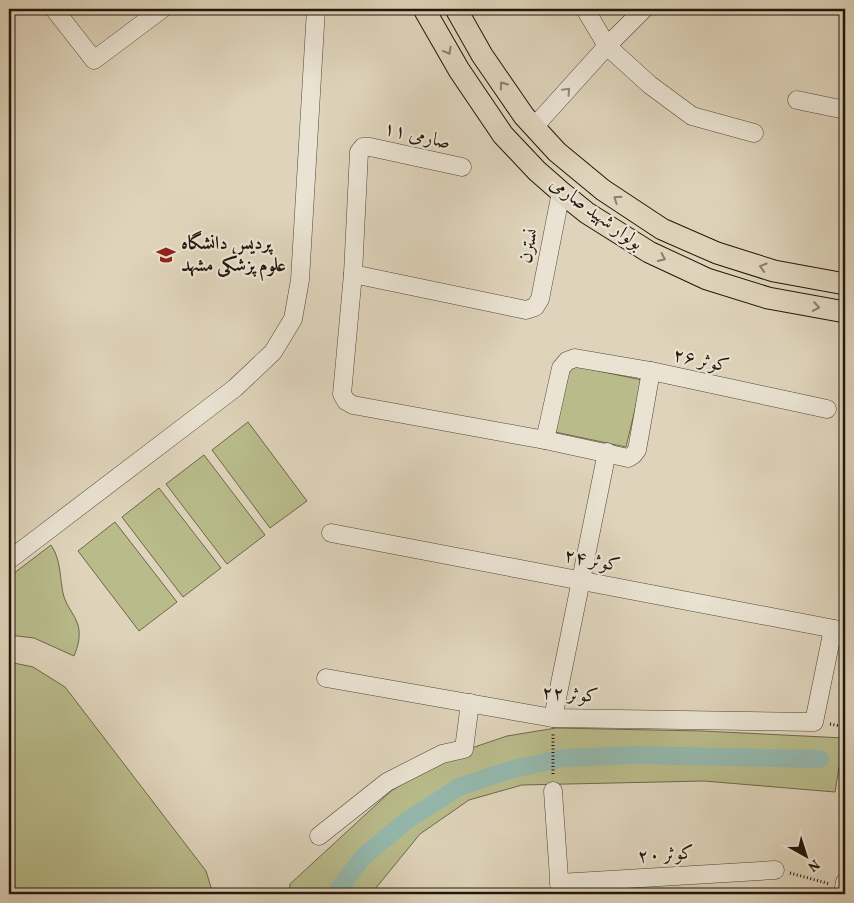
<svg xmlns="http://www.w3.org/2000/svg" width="854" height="903" viewBox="0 0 854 903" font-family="Vollkorn,Amiri,serif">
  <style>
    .green { fill: #b9bb8b; stroke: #6d684a }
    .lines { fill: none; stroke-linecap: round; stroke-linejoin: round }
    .canal { stroke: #94b8ac; stroke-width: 18 }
    .minor-casing { stroke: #504636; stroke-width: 19 }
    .major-casing { stroke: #21160a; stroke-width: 23 }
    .path { stroke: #21160a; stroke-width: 3; stroke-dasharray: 1 2.5; stroke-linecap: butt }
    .minor { stroke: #eae3d3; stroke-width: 18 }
    .major { stroke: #dfd4bb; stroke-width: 21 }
    .oneway { stroke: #8a7e6b }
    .oneway2 { stroke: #908779 }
    .labels { text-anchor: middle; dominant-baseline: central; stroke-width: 4.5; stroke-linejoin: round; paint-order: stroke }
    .street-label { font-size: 19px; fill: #21160a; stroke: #eae3d3 }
    .poi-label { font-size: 19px; font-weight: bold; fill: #21160a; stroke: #eae3d3; text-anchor: start }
  </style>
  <rect width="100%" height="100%" fill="#dfd4bb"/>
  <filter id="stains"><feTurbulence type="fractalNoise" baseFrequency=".004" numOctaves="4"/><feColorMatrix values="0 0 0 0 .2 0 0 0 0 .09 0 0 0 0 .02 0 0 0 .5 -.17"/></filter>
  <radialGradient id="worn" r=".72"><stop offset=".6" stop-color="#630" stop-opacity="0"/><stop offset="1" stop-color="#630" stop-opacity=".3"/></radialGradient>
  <g class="green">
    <path d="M570,365L642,380L626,447L555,432Z"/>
    <path d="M248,422L307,501L270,528L212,450Z"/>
    <path d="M204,455L265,535L227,564L166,484Z"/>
    <path d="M159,488L221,568L183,597L122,517Z"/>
    <path d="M115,522L177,602L139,631L78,551Z"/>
    <path d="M51,545C62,561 59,579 64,597C67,607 75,615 78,625C81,636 78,646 74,656L34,638L9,635V577Z"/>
    <path d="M9,662L33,667L65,687L206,871L213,894H9Z"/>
    <path d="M556,728L702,731L844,738L835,792L704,781L522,785L469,800L420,834L371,894H289L290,884L391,791L445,757L507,736Z"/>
  </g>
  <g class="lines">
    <path class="canal" d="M335,894L363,857L406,821L459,787L513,769L564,758L634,755L820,759"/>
    <g class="minor-casing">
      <g id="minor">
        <path d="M54,9L94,60L162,9"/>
        <path d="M585,9L607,46L650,85L692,116L754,133"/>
        <path d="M797,100L845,110"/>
        <path d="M534,127L607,46L644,9"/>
        <path d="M462,167L370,147H363L359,152L353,274L342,394L346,401L353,405L545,440L628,458L633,455L637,450L651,371"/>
        <path d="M353,274L526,310L535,307L540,299L561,192"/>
        <path d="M545,440L561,368L567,361L575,358L651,371L827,409"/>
        <path d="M331,533L845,631"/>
        <path d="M9,560L235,388L273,352L293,319L300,280L316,9"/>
        <path d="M326,678L553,718L814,722L833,629"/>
        <path d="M553,718L607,452"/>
        <path d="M553,791L560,893"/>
        <path d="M319,836L387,782L442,754L464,749L470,703"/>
        <path d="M559,883L775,870"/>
        <path d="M843,894L845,882"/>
      </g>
    </g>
    <g class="major-casing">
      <g id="major">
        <path d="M424,9L459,70L503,135L537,171L561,192L587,213L649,252L707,279L768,298L845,312"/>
        <path d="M456,9L482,55L524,116L557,152L603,190L662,229L717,253L774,271L845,284"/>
      </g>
    </g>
    <g class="path">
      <path d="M830,724L845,727"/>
      <path d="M553,774V733"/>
      <path d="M790,873L830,884"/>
    </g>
    <use href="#minor" class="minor"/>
    <use href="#major" class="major"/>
  </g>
  <defs><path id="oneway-chevron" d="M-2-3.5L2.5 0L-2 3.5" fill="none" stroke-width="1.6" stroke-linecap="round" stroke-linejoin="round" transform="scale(1.25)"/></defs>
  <g class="oneway">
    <use href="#oneway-chevron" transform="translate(448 51) rotate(61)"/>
    <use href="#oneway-chevron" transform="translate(503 85) rotate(-125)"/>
    <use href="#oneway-chevron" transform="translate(617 199) rotate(-146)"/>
    <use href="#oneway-chevron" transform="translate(662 258) rotate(25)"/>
    <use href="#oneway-chevron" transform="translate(763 267) rotate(-163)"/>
    <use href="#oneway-chevron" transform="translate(816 307) rotate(10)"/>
  </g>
  <use class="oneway2" href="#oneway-chevron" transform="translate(567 91) rotate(-47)"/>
  <defs>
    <g id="university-bare" transform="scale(1.5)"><path d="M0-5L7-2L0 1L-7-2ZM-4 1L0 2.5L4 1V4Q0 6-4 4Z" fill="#8f2418" stroke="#eae3d3" stroke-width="2.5" paint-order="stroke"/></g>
  </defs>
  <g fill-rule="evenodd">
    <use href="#university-bare" x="166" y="255"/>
  </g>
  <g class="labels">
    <g class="street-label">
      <text transform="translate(417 136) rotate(13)">صارمی ۱۱</text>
      <text transform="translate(596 214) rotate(36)">بولوار شهید صارمی</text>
      <text transform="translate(529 246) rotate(-79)">نسترن</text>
      <text transform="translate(701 361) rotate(12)">کوثر ۲۶</text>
      <text transform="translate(592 561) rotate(11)">کوثر ۲۴</text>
      <text transform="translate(570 695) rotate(4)">کوثر ۲۲</text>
      <text transform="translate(666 855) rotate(-4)">کوثر ۲۰</text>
    </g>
    <g class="poi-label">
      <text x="181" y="244">پردیس دانشگاه<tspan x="181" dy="22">علوم پزشکی مشهد</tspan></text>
    </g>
  </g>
  <rect width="854" height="903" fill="none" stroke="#dfd4bb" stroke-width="30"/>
  <rect x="10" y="10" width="834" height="883" fill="none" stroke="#21160a" stroke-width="2.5"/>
  <rect x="15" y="15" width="824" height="873" fill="none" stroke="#21160a"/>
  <g transform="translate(806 856) rotate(141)" stroke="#eae3d3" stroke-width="4" paint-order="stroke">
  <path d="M0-4L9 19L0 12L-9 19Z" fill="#21160a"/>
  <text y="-8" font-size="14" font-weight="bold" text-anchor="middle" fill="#21160a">N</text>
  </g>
  <rect width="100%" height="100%" filter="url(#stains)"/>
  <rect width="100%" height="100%" fill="url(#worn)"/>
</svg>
